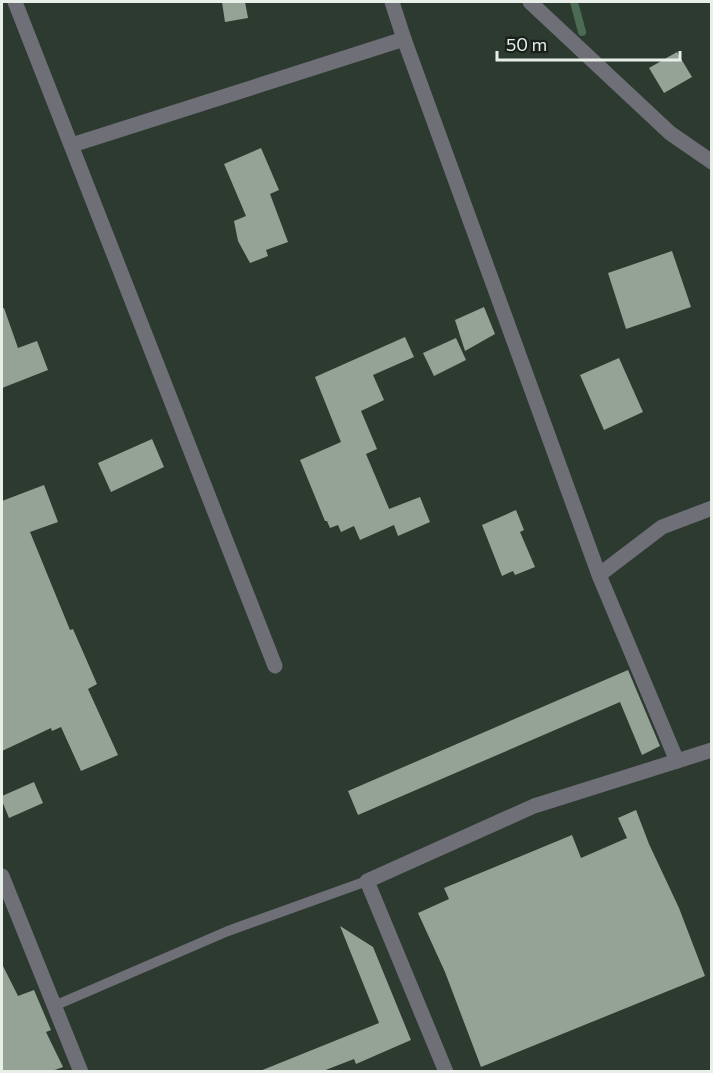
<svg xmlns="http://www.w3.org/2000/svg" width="713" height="1073" viewBox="0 0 713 1073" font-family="Commissioner,sans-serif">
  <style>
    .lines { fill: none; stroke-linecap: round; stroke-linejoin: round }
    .stream { stroke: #4c6b53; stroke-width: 8 }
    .building { fill: #94a396 }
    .service { stroke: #6f6f77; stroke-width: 10 }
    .minor { stroke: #6f6f77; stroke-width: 15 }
  </style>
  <rect width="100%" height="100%" fill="#2d3a30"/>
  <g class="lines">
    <path class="stream" d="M574,2L582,32"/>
  </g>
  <g class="building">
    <path d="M222,2H245L248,18L225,22Z"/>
    <path d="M677,52L692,77L664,93L649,68Z"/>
    <path d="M261,148L279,190L270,194L288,242L266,250L268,256L250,263L238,241L234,221L246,216L224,164Z"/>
    <path d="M672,251L691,307L626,329L608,273Z"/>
    <path d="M484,307L495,334L465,351L455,320Z"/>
    <path d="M2,308H4L18,348L37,341L48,370L2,388Z"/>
    <path d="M405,337L414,357L373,375L384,400L361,411L377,449L366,454L390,511L389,509L420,497L430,522L398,536L394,525L360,540L354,526L341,532L338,525L330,528L327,521H325L300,460L341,442L315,377Z"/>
    <path d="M456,338L466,360L434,376L423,353Z"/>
    <path d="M619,358L643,412L604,430L580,375Z"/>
    <path d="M152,439L164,467L111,492L98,463Z"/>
    <path d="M44,485L58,522L30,532L70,630L73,629L97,684L88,689L118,755L81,771L61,727L52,731L51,728L2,751V501Z"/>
    <path d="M516,510L524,530L520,532L535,567L515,575L513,571L502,576L482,525Z"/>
    <path d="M628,670L660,746L642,755L620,702L358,815L348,791Z"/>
    <path d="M34,782L43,803L9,818L2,801V796Z"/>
    <path d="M636,810L649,844L679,908L705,976L481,1067L445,972L418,913L449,899L444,888L572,835L581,858L627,838L618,818Z"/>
    <path d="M340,926L373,947L411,1040L356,1064L354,1059L323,1071H260L379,1023Z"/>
    <path d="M2,964L18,996L34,990L51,1030L46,1032L63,1067L52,1071H2Z"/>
  </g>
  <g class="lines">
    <path class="service" d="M54,1006L228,931L367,881"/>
    <g class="minor">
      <path d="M15,2L275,666"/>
      <path d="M392,2L404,39"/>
      <path d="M530,2L670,133L712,162"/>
      <path d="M72,145L404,39L599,575L677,761"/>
      <path d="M599,575L662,527L712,508"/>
      <path d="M2,876L81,1072"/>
      <path d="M446,1072L367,881L534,806L712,750"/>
    </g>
  </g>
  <rect width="713" height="1073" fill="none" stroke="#e7efe8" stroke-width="6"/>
  <path d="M497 51v9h183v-9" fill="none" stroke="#e7efe8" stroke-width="3"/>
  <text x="506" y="51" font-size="18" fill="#e7efe8" stroke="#1a201b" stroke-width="4.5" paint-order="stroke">50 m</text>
</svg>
